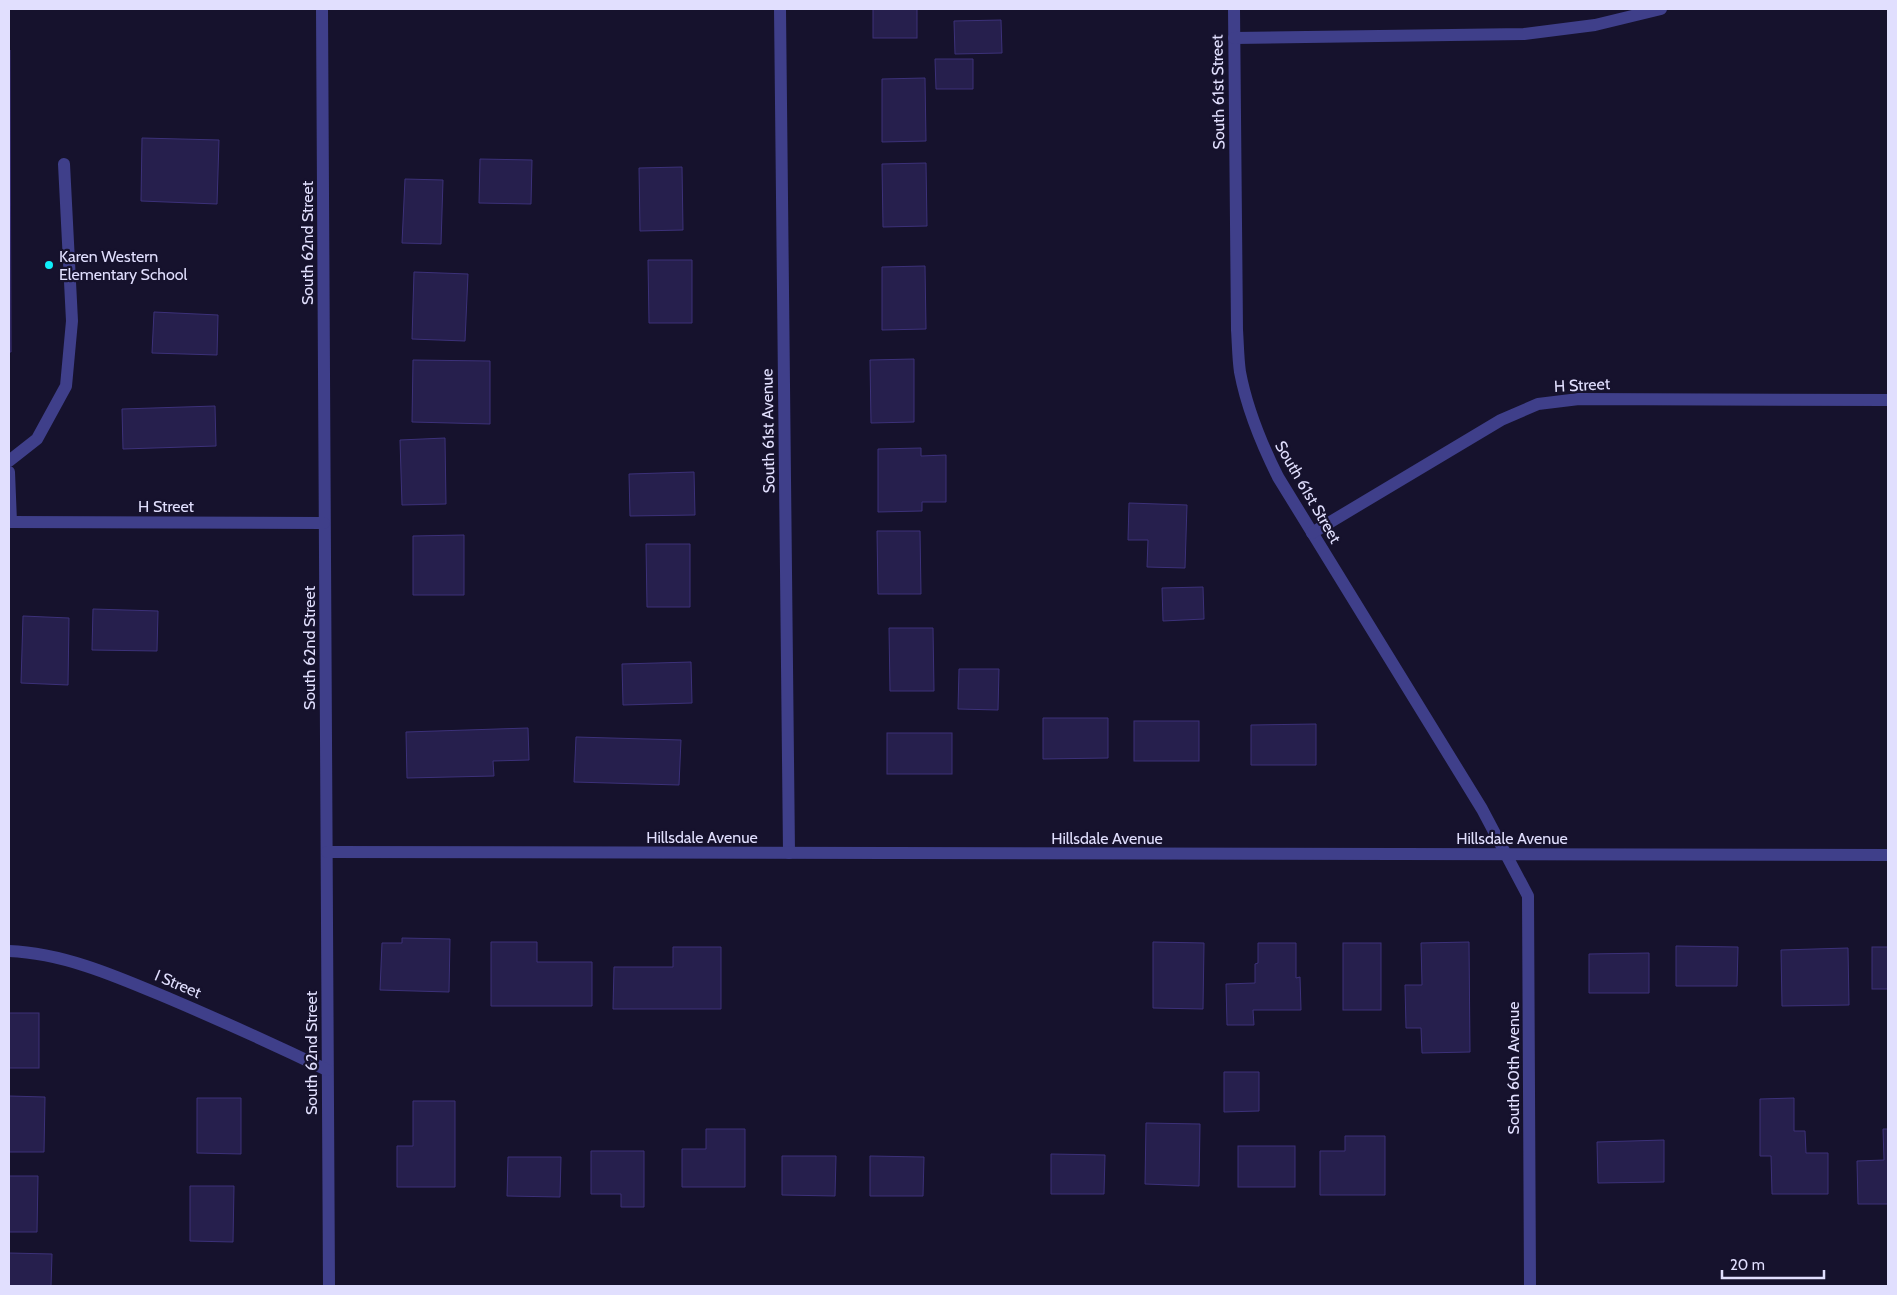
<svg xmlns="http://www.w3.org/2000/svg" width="1897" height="1295" viewBox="0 0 1897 1295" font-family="Cabin,sans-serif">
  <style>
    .building { fill: #261f4d; stroke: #3c3179 }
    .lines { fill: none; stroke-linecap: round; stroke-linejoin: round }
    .service { stroke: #3f3f8a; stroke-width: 12 }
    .minor { stroke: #3f3f8a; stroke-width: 12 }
    .poi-dot { fill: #0feefa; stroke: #16122d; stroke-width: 2 }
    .labels { text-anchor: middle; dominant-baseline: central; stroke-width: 4.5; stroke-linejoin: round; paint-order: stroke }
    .street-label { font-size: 16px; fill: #e1dffe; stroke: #16122d }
    .poi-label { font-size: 16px; fill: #e1dffe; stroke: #16122d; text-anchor: start }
  </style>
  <rect width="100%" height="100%" fill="#16122d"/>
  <g class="building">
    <rect x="873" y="9" width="44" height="29"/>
    <path d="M1001,20L1002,53L955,54L954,21Z"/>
    <path d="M9,50H10L11,352H9Z"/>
    <path d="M935,59H973V89H936Z"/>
    <path d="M925,78L926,141L882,142V79Z"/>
    <path d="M142,138L219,140L217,204L141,201Z"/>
    <path d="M480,159L532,160L531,204L479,203Z"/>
    <path d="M926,163L927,226L883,227L882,164Z"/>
    <path d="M682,167L683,230L640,231L639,168Z"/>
    <path d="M405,179L443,180L441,244L402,243Z"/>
    <path d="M648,260H692V323H649Z"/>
    <path d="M925,266L926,329L882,330V267Z"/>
    <path d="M414,272L468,274L465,341L412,339Z"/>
    <path d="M154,312L218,315L217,355L152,353Z"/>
    <path d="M914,359V422L871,423L870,360Z"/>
    <path d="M413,360L490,361V424L412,422Z"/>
    <path d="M215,406L216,446L123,449L122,409Z"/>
    <path d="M445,438L446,504L402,505L400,440Z"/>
    <path d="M921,448V456L946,455V502H922V511L878,512V449Z"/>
    <path d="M694,472L695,515L630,516L629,474Z"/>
    <path d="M1129,503L1187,505L1185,568L1147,567L1148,540H1128Z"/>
    <path d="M877,531H920L921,594H878Z"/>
    <path d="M464,535V595H413V536Z"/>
    <path d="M646,544H690V607H647Z"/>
    <path d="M1203,587L1204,619L1163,621L1162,588Z"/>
    <path d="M93,609L158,611L157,651L92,650Z"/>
    <path d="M23,616L69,618L68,685L21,683Z"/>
    <path d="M889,628H933L934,691H890Z"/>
    <path d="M691,662L692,703L623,705L622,664Z"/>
    <path d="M959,669H999L998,710L958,709Z"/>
    <path d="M1043,718H1108V758L1043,759Z"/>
    <rect x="1134" y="721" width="65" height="40"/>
    <path d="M1316,724V765H1251V725Z"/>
    <path d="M528,728L529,760L493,761L494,776L407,778L406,732Z"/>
    <rect x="887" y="733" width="65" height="41"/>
    <path d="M576,737L681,740L679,785L574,782Z"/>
    <path d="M402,938L450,939L449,992L380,990L382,943H402Z"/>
    <path d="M491,942H537V962H592V1006H491Z"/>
    <path d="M1153,942L1204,943L1203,1009L1153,1008Z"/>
    <path d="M1469,942L1470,1052L1422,1053L1421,1028H1406L1405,985H1422L1421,943Z"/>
    <path d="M1258,943H1296V978L1300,977L1301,1010H1253L1254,1025H1227L1226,984L1255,983V964L1258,963Z"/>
    <rect x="1343" y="943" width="38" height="67"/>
    <path d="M1676,946L1738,947L1737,986H1676Z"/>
    <path d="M673,947H721V1009H613L614,967H673Z"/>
    <rect x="1872" y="947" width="16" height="42"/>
    <path d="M1848,948L1849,1005L1782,1006L1781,950Z"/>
    <path d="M1649,953V993H1589V954Z"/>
    <rect x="9" y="1013" width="30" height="55"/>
    <path d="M1224,1072H1259V1111L1224,1112Z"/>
    <path d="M9,1096L45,1097L44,1152H9Z"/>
    <path d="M197,1098H241V1154L197,1153Z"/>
    <path d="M1794,1098V1131H1805L1806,1153H1828V1194H1772L1771,1156H1760V1099Z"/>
    <path d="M413,1101H455V1187H397V1146H413Z"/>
    <path d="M1146,1123L1200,1124L1199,1186L1145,1184Z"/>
    <path d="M706,1129H745V1187H682V1149H706Z"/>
    <path d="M1883,1129H1888V1204H1858L1857,1161L1884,1160Z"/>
    <path d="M1345,1136H1385V1195H1320V1151H1345Z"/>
    <path d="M1664,1140V1182L1598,1183L1597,1142Z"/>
    <rect x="1238" y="1146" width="57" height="41"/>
    <path d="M591,1151H644V1207H621V1194H591Z"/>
    <path d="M1051,1154L1105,1155L1104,1194H1051Z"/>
    <path d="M782,1156H836L835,1196L782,1195Z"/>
    <path d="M870,1156L924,1157L923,1196H870Z"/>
    <path d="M508,1157H561L560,1197L507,1196Z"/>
    <path d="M9,1176H38L37,1232H9Z"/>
    <path d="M190,1186H234L233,1242L190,1241Z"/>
    <path d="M9,1253L52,1254L51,1286H9Z"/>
  </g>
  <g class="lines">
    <g class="service">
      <path d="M9,461L37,439L66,386L72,321L64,164"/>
      <path d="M9,472L11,522"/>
    </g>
    <g class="minor">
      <path d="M322,9L329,1286"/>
      <path d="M780,9L789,853"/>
      <path d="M1234,9L1237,330C1238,344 1238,358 1240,372C1247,409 1261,443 1278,477L1482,809L1528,896L1530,1286"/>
      <path d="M1234,38L1524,34L1595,25L1661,9"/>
      <path d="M9,522L324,523"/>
      <path d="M1312,533L1501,420L1538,404L1579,399L1888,400"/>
      <path d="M327,852L1888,855"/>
      <path d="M9,951C64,953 118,977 168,998C222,1021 275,1045 327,1070"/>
    </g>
  </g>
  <circle class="poi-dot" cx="49" cy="265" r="5"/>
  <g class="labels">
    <g class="street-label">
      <text transform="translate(1218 92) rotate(-91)">South 61st Street</text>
      <text transform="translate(307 243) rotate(-90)">South 62nd Street</text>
      <text transform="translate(1582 385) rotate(-3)">H Street</text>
      <text transform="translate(768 431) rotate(-91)">South 61st Avenue</text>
      <text transform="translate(1308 492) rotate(60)">South 61st Street</text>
      <text x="166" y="506">H Street</text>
      <text transform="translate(309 648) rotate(-90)">South 62nd Street</text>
      <text x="702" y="837">Hillsdale Avenue</text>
      <text x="1107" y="838">Hillsdale Avenue</text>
      <text x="1512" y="838">Hillsdale Avenue</text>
      <text transform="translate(178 984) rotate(23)">I Street</text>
      <text transform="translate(311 1053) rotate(-90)">South 62nd Street</text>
      <text transform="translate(1513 1068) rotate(-90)">South 60th Avenue</text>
    </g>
    <g class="poi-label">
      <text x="59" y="256">Karen Western<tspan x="59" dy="18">Elementary School</tspan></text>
    </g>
  </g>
  <rect width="1897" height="1295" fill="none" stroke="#e1dffe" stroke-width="20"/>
  <path d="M1722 1270v8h102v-8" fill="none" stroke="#e1dffe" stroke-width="2.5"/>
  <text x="1730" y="1270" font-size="15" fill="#e1dffe" stroke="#16122d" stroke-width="4" paint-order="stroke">20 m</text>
</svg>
